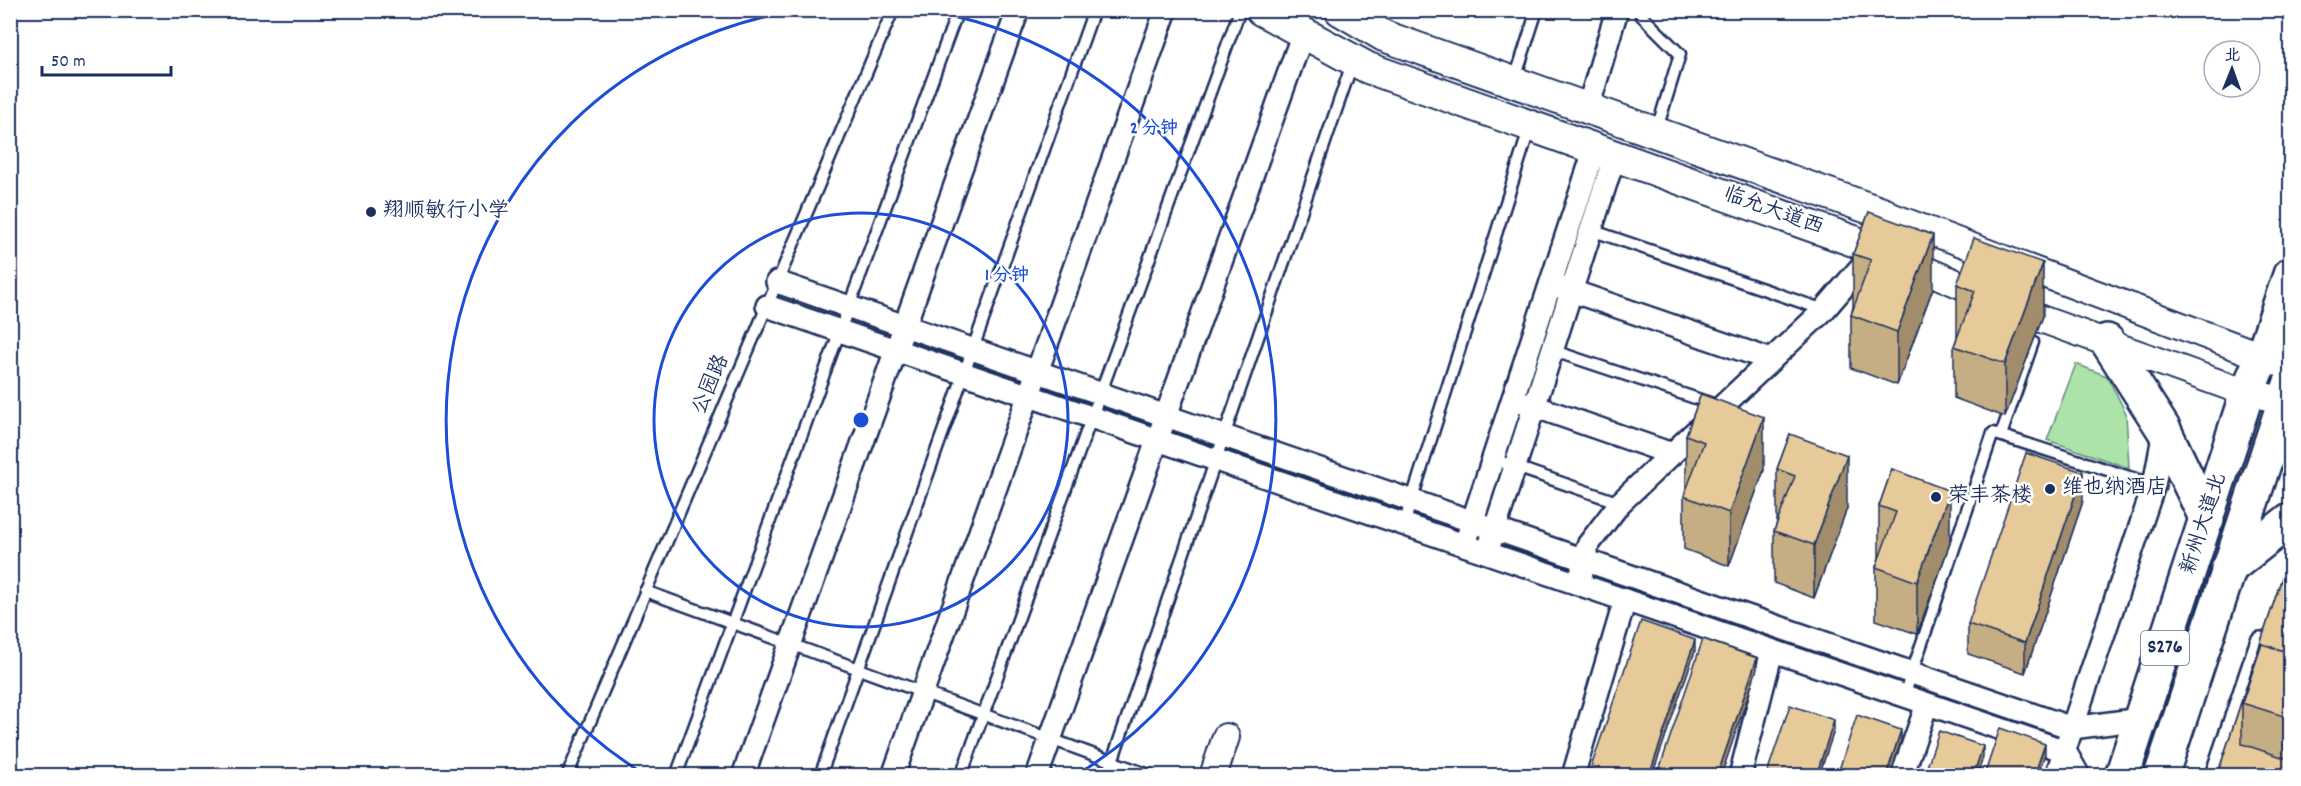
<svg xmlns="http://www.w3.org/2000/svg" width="2301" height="786" viewBox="0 0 2301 786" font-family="Dekko,'LXGW WenKai TC',sans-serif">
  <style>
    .green { fill: #abe3a8; stroke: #638983; stroke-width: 1.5 }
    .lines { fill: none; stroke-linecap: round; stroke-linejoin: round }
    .service-casing { stroke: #1b2f5e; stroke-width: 15 }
    .minor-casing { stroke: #1b2f5e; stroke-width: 26 }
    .tertiary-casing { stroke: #1b2f5e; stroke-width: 30 }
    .secondary-casing { stroke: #1b2f5e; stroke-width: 34 }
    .primary-casing { stroke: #1b2f5e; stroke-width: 38 }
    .service { stroke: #fff; stroke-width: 10 }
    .minor { stroke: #fff; stroke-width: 21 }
    .tertiary { stroke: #fff; stroke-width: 26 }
    .secondary { stroke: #fff; stroke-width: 30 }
    .primary { stroke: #fff; stroke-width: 33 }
    .wall { fill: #c6ae84; stroke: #1b2f5e; stroke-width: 1.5 }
    .shaded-wall { fill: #a18d6c; stroke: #1b2f5e; stroke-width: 1.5 }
    .building { fill: #e6ca9a; stroke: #1b2f5e; stroke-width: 1.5 }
    .ring { fill: none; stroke: #1d4ed8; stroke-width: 3 }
    .poi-dot { fill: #1b2f5e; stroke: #fff; stroke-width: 2 }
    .labels { text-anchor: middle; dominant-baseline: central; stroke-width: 5; stroke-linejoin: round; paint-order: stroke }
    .shield { fill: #fff; stroke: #5f6d8e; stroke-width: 1.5 }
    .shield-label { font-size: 20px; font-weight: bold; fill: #1b2f5e }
    .poi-label { font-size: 21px; fill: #1b2f5e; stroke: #fff; text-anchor: start }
    .street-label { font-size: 21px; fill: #1b2f5e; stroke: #fff }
    .centre { fill: #1d4ed8; stroke: #fff; stroke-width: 3 }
    .ring-label { font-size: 18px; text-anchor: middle; font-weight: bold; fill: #1d4ed8; stroke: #fff; stroke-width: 5; stroke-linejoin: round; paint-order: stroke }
  </style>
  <rect width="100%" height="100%" fill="#fff"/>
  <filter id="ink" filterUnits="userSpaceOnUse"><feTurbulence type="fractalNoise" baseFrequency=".0167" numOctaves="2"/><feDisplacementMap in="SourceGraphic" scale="12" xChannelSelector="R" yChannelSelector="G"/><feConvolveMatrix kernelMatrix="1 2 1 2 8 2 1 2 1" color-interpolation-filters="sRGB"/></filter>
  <g filter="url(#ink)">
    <path class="green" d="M2076,364L2107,376L2126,413L2129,468L2047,440Z"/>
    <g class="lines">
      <g class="service-casing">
        <g id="service">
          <path d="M1640,10L1641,15L1680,54L1656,132"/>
          <path d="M1514,82L1537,10"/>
          <path d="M1588,229L1824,310"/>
          <path d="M1548,349L1713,404"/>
          <path d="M2001,435L2033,342"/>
          <path d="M1493,459L1620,503"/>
          <path d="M1404,524L1530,127"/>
          <path d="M645,591L1152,776"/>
          <path d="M1904,696L1993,433L2154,485"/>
          <path d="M567,776L893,10"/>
          <path d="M676,776L958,10"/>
          <path d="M820,776L1094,10"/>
          <path d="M961,776L1240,10"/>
          <path d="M1107,776L1353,61"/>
        </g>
      </g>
      <g class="minor-casing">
        <g id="minor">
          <path d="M1588,108L1617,10"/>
          <path d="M777,282L2072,728L2141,719"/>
          <path d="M1560,287L1771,360"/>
          <path d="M767,306L2065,751L2079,776"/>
          <path d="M1522,402L1672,454"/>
          <path d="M1468,535L1595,148"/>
          <path d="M1491,541L1615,155"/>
          <path d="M1582,573V560L1588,545L1620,503L1824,310L1872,254"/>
          <path d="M743,776L1018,10"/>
          <path d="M893,776L1166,10"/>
          <path d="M1037,776L1303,33"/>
          <path d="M1573,776L1625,600"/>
          <path d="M1740,776L1772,651"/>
          <path d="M1902,776L1927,704"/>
          <path d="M2056,776L2154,485L2164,431"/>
          <path d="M2216,776L2261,643"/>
        </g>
      </g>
      <g class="tertiary-casing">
        <g id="tertiary">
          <path d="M1880,232L1885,214L2290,367"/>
          <path d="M1902,260L2041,319L2247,393L2290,401"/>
          <path d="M1213,776L1226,737"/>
        </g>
      </g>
      <g class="secondary-casing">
        <g id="secondary">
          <path d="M1261,10L1368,68L1876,249"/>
          <path d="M1340,10L1384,36L1885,214"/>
        </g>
      </g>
      <g class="primary-casing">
        <g id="primary">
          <path d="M2107,341L2164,430L2207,520"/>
          <path d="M2228,569L2290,520"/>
          <path d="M2122,776L2247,393L2262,357L2290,275"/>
          <path d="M2161,776L2290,385"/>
        </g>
      </g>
      <use href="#service" class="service"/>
      <use href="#minor" class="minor"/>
      <use href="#tertiary" class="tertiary"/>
      <use href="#secondary" class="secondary"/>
      <use href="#primary" class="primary"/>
    </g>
    <g class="wall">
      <path d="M1869,212L1933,288L1897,385L1851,368V315L1853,307V254Z"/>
      <path d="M1957,284L2043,316L2005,417L1954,398V346L1957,337Z"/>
      <path d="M1701,394L1764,470L1729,566L1684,549V496L1686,488V435Z"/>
      <path d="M1790,434L1847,508L1814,598L1774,583V531L1777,522V469Z"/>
      <path d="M1892,469L1950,543L1917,634L1876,620V567L1879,558V506Z"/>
      <path d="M2083,501L2025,673L1968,654V624Z"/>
      <path d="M2290,553V771L2288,770L2286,776H2217Z"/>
    </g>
    <g class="shaded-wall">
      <path d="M1933,235V288L1897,385V332Z"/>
      <path d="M2043,263V316L2005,417V364Z"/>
      <path d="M1764,417V470L1729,566V513Z"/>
      <path d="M1847,455V508L1814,598V545Z"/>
      <path d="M2083,472V501L2025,673V643Z"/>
      <path d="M1950,491V543L1917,634V582Z"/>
      <path d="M1695,640V651L1652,776H1649Z"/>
      <path d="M1757,658V669L1721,776H1717Z"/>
      <path d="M1834,720V731L1819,776H1816Z"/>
      <path d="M1901,730V741L1890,776H1886Z"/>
      <path d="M2045,744V755L2037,776H2034Z"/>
      <path d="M1983,746V757L1977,776H1973Z"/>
      <path d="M2288,759V770L2286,776H2283Z"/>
    </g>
    <g class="building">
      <path d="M1869,212L1933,235L1897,332L1851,315L1871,260L1853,254Z"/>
      <path d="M1974,238L2043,263L2005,364L1954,346L1975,291L1957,284Z"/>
      <path d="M1701,394L1764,417L1729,513L1684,496L1704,442L1686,435Z"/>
      <path d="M1790,434L1847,455L1814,545L1774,531L1795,476L1777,469Z"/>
      <path d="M2026,453L2083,472L2025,643L1968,624Z"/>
      <path d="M1892,469L1950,491L1917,582L1876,567L1896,512L1879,506Z"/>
      <path d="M2290,553V653L2262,644L2242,703V744L2288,759L2283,776H2217Z"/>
      <path d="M1641,621L1695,640L1649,776H1588Z"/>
      <path d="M1703,639L1757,658L1717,776H1657Z"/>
      <path d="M2262,644L2290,653V718L2242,703Z"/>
      <path d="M1790,705L1834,720L1816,776H1766Z"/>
      <path d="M1857,715L1901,730L1886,776H1837Z"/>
      <path d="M2000,728L2045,744L2034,776H1984Z"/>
      <path d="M1939,731L1983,746L1973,776H1924Z"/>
    </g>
  </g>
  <g class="ring">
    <circle cx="861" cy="420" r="207"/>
    <path d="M644 774A415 415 0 0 1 793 11M929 11A415 415 0 0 1 1078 774"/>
  </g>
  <g class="poi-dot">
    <circle cx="371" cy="212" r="6"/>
    <circle cx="2050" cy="489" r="6"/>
    <circle cx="1936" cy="497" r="6"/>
  </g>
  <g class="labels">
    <rect class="shield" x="2141" y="631" width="48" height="34" rx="4.5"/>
    <g class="shield-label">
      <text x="2165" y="648">S276</text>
    </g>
    <g class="poi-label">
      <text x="383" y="212">翔顺敏行小学</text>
      <text x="2062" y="489">维也纳酒店</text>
      <text x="1948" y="497">荣丰茶楼</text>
    </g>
    <g class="street-label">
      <text transform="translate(1773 212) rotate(20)">临允大道西</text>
      <text transform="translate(712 385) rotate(-67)">公园路</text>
      <text transform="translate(2205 524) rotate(-72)">新州大道北</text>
    </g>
  </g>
  <circle cx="861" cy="420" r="9" class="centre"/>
  <g class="ring-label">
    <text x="1154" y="133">2 分钟</text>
    <text x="1007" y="280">1 分钟</text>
  </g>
  <rect width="2301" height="786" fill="none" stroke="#fff" stroke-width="36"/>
  <rect x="18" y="18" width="2265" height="750" fill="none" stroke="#1b2f5e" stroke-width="2" filter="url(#ink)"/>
  <g transform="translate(2232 69) rotate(1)"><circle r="28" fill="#ffffff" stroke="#a4acbf" stroke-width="1.5"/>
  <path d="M0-4.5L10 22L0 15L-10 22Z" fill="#1b2f5e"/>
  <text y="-9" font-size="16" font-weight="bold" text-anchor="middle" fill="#1b2f5e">北</text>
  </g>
  <path d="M42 66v9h129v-9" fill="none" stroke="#1b2f5e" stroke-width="3"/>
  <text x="51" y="66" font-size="18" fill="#1b2f5e" stroke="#ffffff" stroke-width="4.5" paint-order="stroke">50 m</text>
</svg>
